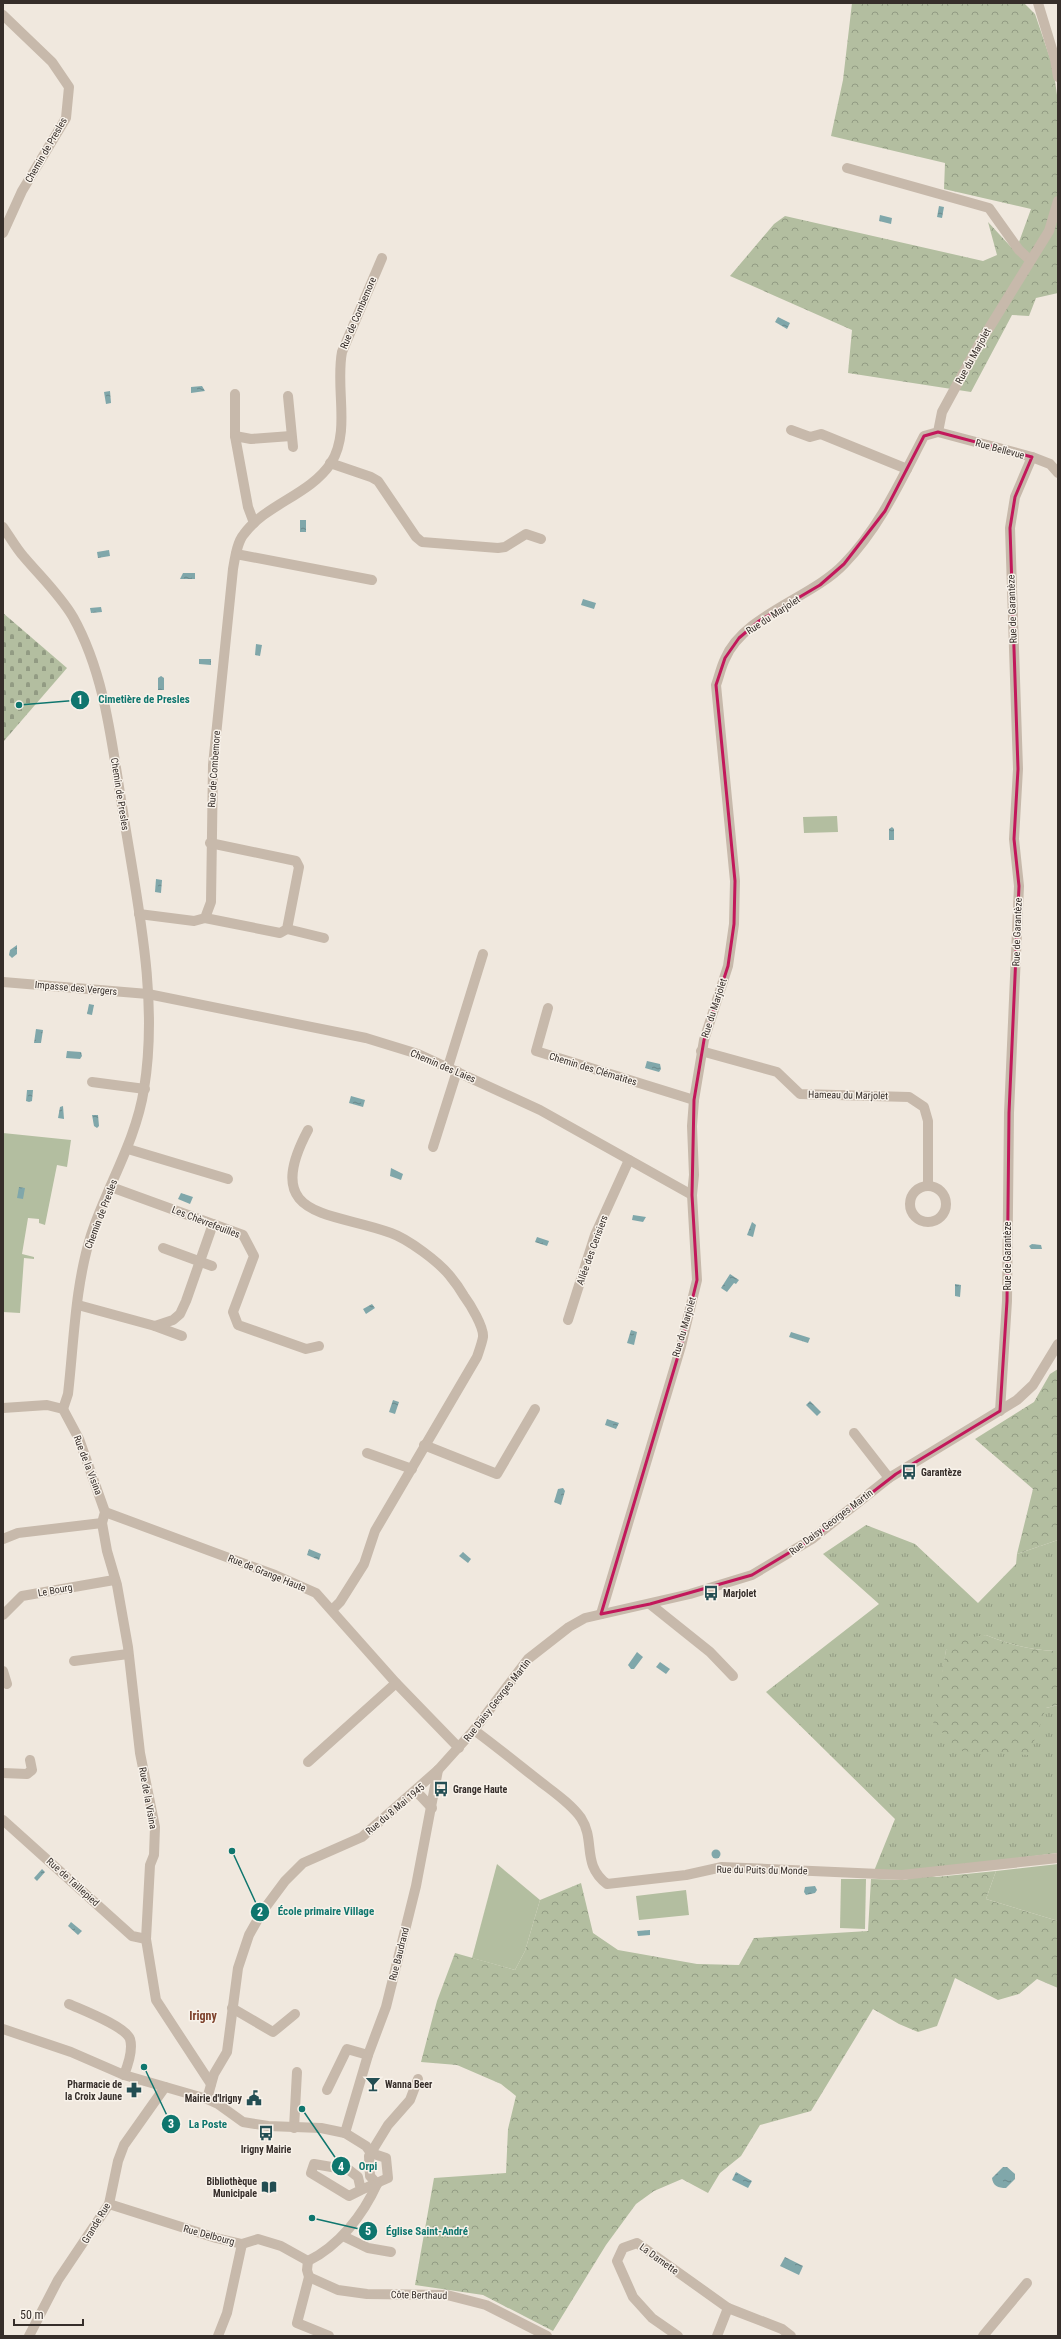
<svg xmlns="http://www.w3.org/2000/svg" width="1061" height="2339" viewBox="0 0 1061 2339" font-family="'Roboto Condensed',sans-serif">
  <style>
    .grass { fill: url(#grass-tufts) }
    .forest { fill: url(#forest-crowns) }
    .cemetery { fill: url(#cemetery-stones) }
    .garden { fill: #b3bea0 }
    .water { fill: url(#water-ripples) }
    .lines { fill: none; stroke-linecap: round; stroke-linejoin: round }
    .minor { stroke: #c7b9ab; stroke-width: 10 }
    .tertiary { stroke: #c7b9ab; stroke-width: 10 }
    .marked { fill: none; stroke: #c2185b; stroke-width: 3; stroke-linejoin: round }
    .labels { text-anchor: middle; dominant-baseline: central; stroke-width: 3; stroke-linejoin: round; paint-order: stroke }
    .street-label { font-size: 10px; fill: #362e2a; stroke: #f8f2ea }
    .poi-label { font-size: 10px; font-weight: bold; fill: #362e2a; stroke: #f8f2ea; text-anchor: start }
    .quarter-label { font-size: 12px; font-weight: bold; fill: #7d412b; stroke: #f8f2ea }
    .leader { fill: none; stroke: #0f766e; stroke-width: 1.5 }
    .callout-dot { fill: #0f766e; stroke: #f8f2ea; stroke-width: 1.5 }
    .mark-label { font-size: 12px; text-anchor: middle; font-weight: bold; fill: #fff }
    .callout-label { font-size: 11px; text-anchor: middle; font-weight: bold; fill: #0f766e; stroke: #f8f2ea; stroke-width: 3; stroke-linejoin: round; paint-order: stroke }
  </style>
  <defs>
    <pattern id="grass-tufts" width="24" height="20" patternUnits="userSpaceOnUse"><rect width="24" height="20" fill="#b3bea0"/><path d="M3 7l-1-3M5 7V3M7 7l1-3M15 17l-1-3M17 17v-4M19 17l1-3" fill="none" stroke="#929b83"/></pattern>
    <pattern id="forest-crowns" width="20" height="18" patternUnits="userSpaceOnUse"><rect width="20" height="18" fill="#b3bea0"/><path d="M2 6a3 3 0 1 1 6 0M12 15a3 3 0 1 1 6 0" fill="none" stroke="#929b83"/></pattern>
    <pattern id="cemetery-stones" width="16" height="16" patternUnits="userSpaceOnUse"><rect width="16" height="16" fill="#b3bea0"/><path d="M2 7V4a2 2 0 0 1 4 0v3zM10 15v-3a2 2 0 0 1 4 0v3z" fill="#929b83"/></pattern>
    <pattern id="water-ripples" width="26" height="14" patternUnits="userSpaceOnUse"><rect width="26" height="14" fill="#80a7aa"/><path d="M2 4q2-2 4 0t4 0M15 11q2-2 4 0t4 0" fill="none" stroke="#6a888b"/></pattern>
  </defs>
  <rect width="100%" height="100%" fill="#f0e8de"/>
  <path class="grass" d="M866,1525L915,1544L978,1603L1016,1564L1017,1554L1058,1540V1651C1031,1650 1010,1645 986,1635L946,1650L941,1682L1046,1708L1058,1705V1853L903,1872L874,1871L895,1819L766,1692L879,1604L823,1554Z"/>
  <g class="forest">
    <path d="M852,3H1024L1035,14L1053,67L1058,102V293L1036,298L1029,316L1012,315L971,392L848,373L852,330L730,276L774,224L785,216L983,261L997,255L988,222L1011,247L1019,242L1031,209L944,189L945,163L831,136L843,80Z"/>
    <path d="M1058,1369V1540L1017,1554L1033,1489L975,1439L1034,1402L1050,1374Z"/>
    <path d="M986,1635C1010,1645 1031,1650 1058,1651V1705L1046,1708L1029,1755L959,1751L933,1722L946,1650L960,1639Z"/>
    <path d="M996,1871L986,1899L1058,1921V1988L1037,1979L1019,1994L998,2000L955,1978L937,2026L918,2032L899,2024L873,2009L811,2111L760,2125L741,2156L720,2173L708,2193L682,2179L654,2191L636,2204L606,2245L553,2331L483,2295L415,2285L434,2178L506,2173L508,2129L516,2096L501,2084L457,2065L421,2062L437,2001L455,1953L515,1970L525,1951L540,1900L581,1883L593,1933L618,1950L697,1964L739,1965L754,1938L868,1931L871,1879L904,1880L927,1875L936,1877Z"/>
  </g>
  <path class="cemetery" d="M3,613L67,668L3,742Z"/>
  <g class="garden">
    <path d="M837,816L838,832L804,833L803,817Z"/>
    <path d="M3,1133L71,1140L67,1167L57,1165L45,1225L39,1223V1219L28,1218L22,1254L34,1257V1259L24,1258L20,1313L3,1312Z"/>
    <path d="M497,1864L540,1900L525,1951L515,1970L472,1958Z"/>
    <path d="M1058,1864V1921L986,1899L996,1871Z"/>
    <path d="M841,1879H866L865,1929L840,1928Z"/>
    <path d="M686,1890L689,1915L639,1920L636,1896Z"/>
  </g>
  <g class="water">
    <path d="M939,206L944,207L942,218L937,217Z"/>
    <path d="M880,215L892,218L891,224L879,221Z"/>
    <path d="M778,317L790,323L787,329L775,322Z"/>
    <path d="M202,386L205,391L191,393V387Z"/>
    <path d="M110,391L111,403L106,404L104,392Z"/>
    <rect x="300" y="520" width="6" height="12"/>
    <path d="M109,550L110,556L98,558L97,552Z"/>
    <path d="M183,573H195V579H180Z"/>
    <path d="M583,599L596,603L594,609L581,605Z"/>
    <path d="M101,607L102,612L91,613L90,608Z"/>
    <path d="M256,644L262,645L260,656L255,655Z"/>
    <path d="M199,659H211V665L199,664Z"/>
    <path d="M161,676L164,678V690H158V678Z"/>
    <path d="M892,827L894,829V840H889V829Z"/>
    <path d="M156,879L162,880L161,893L155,892Z"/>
    <path d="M17,945V954L12,958L9,955L10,950Z"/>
    <path d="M89,1004L94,1005L92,1015L87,1014Z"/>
    <path d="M36,1029L43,1030L41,1043H34Z"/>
    <path d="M67,1051L81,1052L82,1056L80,1059L66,1058Z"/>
    <path d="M647,1061L660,1064L661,1069L659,1072L645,1068Z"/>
    <path d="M27,1090H33L32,1101L29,1102L26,1101Z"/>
    <path d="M351,1096L365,1100L363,1107L349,1103Z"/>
    <path d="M63,1106L64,1119L58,1118L60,1107Z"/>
    <path d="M92,1115H98L99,1126L97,1128L94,1126Z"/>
    <path d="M391,1168L403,1174L401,1180L390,1176Z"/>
    <path d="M19,1187L25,1188L23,1199L17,1198Z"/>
    <path d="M181,1193L193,1197L190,1204L178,1199Z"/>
    <path d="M633,1215L646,1217L643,1222L632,1220Z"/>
    <path d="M752,1222L756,1225L753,1237L747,1235Z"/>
    <path d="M537,1237L549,1241L547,1246L535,1242Z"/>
    <path d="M1032,1244L1041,1245L1042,1249H1031L1029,1246Z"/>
    <path d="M730,1274L739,1280L736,1284L734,1283L727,1292L721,1288Z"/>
    <path d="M955,1284L961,1285L960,1297L955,1296Z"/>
    <path d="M372,1304L375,1308L366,1314L363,1309Z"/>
    <path d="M631,1330L637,1332L634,1345L627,1343Z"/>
    <path d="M791,1332L810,1338L808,1343L789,1337Z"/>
    <path d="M393,1400L399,1402L395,1414L389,1412Z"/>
    <path d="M810,1401L821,1412L817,1416L806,1405Z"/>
    <path d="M607,1419L619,1423L616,1429L605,1425Z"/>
    <path d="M563,1488L565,1491L561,1505L554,1502L558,1489Z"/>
    <path d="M309,1549L321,1554L319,1560L307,1555Z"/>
    <path d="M463,1552L471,1559L468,1563L459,1556Z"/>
    <path d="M637,1652L643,1657L634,1669H631L628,1665Z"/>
    <path d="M660,1662L670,1669L666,1674L656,1667Z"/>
    <circle cx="716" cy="1854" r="4.5"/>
    <path d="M42,1869L45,1872L37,1881L34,1878Z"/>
    <path d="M815,1886L817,1890L815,1893L806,1895L804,1892L805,1887Z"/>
    <path d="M71,1922L82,1931L78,1935L68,1926Z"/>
    <path d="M650,1930V1935L638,1936L637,1931Z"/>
    <path d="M1003,2167H1007L1015,2174V2179L1006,2188C998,2188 993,2186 992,2178Z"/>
    <path d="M736,2172L752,2181L748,2188L732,2180Z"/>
    <path d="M785,2257L803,2266L799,2275L780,2266Z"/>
  </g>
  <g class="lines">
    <g class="minor">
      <path d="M1038,3L1055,59L1058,77"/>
      <path d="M3,15L52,62L69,87L66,118L22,191L3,233"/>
      <path d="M847,168L989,208L1019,250L1030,260"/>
      <path d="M235,394V436L248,507L254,523"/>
      <path d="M288,396L293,447"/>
      <path d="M791,430L810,437L821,434L907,469"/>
      <path d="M938,432L1032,457L1050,464L1058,473"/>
      <path d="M235,436L251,439L291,436"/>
      <path d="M330,463L371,477L378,481L416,537L422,542L498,548L505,547L526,534L541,539"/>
      <path d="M3,527C10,537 16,548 24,557C41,577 60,595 73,617C106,676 112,747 123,812C137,902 159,998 144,1089C136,1141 107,1186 91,1235C75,1286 74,1341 68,1394L63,1409"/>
      <path d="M236,554L372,580"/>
      <path d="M139,914L194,921L205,918L211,902L213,765L233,569C235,558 237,542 244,534C266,504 310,495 331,463C351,431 335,388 342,352L382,258"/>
      <path d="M205,918L280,933L287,929L299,867L296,861L210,843"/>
      <path d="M287,929L324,938"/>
      <path d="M3,982L148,994L366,1038L418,1054L540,1110L692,1195"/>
      <path d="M548,1008L536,1051L694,1100"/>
      <path d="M701,1051L777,1072L800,1094L909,1097L924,1107L928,1121V1185"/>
      <path d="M448,1067L483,954"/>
      <path d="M92,1082L145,1089"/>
      <path d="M308,1130C260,1220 332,1211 391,1233C408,1239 439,1262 450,1276C455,1282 460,1289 464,1296C470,1304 484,1327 483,1337C482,1343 479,1351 477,1357L375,1531L364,1564L340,1602L332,1610"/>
      <path d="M433,1147L457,1071"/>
      <path d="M128,1149L228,1179"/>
      <circle cx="928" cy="1204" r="18"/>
      <path d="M111,1187L243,1235L254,1256L233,1312L238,1325L306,1349L319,1346"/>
      <path d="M163,1248L212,1266"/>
      <path d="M78,1305L155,1326L173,1320L180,1314L186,1301L213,1224"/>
      <path d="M568,1320L595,1235L629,1160"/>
      <path d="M155,1326L182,1336"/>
      <path d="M3,1408L47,1405L63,1409"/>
      <path d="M63,1409L79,1439L105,1512L102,1523L107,1551L117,1585L128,1647L140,1753L155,1827L154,1855L150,1865L146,1939L156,2000L211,2084"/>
      <path d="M1000,1411L1007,1301L1009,1113L1019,886L1014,839L1018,769L1010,528L1015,497L1032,457"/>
      <path d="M854,1433L889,1478"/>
      <path d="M424,1445L497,1474L535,1409"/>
      <path d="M367,1453L412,1469"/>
      <path d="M105,1512L275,1575L316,1593L396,1683L459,1748"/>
      <path d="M3,1539L18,1533L102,1523"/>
      <path d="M650,1604L710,1652L733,1676"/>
      <path d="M601,1614L681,1346L697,1280L692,1195L694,1175L692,1126L694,1100L704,1040L728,966L734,924L735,881L716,685C719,677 721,667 725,659C743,615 812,598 844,564C880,527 901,480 924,436L938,432L942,412L978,346L1049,231L1058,201"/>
      <path d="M3,1615L22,1596L114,1580"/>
      <path d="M74,1661L128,1654"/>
      <path d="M3,1671L7,1684"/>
      <path d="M474,1730C497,1747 519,1765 542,1783C555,1793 571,1804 581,1818C596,1841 581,1864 607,1884L686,1875L722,1867L902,1875L1058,1858"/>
      <path d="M308,1762L396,1683"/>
      <path d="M3,1773L27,1774L32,1770L30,1760"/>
      <path d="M3,1820L132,1936L146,1939"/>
      <path d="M69,2004C82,2010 125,2026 130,2039C133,2049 128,2065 124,2075"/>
      <path d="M232,2008L273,2032L295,2014"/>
      <path d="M327,2090L347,2049L368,2055"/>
      <path d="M294,2128L297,2072"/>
      <path d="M345,2133L366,2146L371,2153L386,2158L388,2178L361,2190L358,2177L349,2170L314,2164L311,2173L349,2196L361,2190"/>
      <path d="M377,2184L370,2176L369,2156L388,2125L410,2100L418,2079"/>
      <path d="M109,2204L216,2238L242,2244L258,2239L281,2246L308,2261"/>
      <path d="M343,2236L368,2248L391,2252"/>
      <path d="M308,2261C339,2246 363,2215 377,2184"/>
      <path d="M308,2261L307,2270L309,2277L297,2323L329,2336"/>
      <path d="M309,2277L338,2290L367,2294L447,2295L486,2305L547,2336"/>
      <path d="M728,2308L782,2329L791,2336"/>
      <path d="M29,2336L58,2280L109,2204L118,2161L124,2145L165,2087"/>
      <path d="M218,2336L227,2313L242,2244"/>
      <path d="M678,2336L652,2318L633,2297L617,2261L623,2248L637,2243L728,2308L717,2336"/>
      <path d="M983,2336L1027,2283"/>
    </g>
    <g class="tertiary">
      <path d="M416,1791L432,1808"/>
      <path d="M3,2029L71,2052L124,2075L207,2099L218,2104L243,2122L268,2126L321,2128L345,2133L368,2055L386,2007L416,1886L438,1770"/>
      <path d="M207,2099L214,2074L227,2052L238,1968L249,1935L262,1912L285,1881L303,1863L362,1837L438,1770L474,1730L528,1659L569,1627L585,1618L690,1594L752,1575L812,1539L889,1478L1017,1400L1033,1385L1058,1344"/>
    </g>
  </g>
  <path class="marked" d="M938,432L1032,457L1015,497L1010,528L1018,769L1014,839L1019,886L1009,1113L1007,1301L1000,1411L896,1474L812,1539L752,1575L650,1604L601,1614L681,1346L697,1280L692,1195L694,1100L704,1040L728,966L734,924L735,881L716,685L725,658L739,638L759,621L820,585L844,564L885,511L924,436Z"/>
  <defs>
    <g id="bus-bare" transform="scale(1.2)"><path d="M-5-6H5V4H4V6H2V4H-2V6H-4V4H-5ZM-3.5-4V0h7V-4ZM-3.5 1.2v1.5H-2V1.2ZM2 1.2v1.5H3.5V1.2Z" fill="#234e53" stroke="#f8f2ea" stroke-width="2.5" paint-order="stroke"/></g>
    <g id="bar-bare" transform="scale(1.2)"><path d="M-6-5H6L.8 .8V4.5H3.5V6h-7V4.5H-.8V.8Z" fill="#234e53" stroke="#f8f2ea" stroke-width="2.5" paint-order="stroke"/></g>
    <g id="pharmacy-bare" transform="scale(1.2)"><path d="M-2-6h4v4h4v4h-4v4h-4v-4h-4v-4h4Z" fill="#234e53" stroke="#f8f2ea" stroke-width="2.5" paint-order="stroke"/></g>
    <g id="civic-bare" transform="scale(1.2)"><path d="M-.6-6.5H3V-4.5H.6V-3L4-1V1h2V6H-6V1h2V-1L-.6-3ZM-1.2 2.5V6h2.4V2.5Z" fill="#234e53" stroke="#f8f2ea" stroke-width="2.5" paint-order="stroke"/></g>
    <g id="library-bare" transform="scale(1.2)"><path d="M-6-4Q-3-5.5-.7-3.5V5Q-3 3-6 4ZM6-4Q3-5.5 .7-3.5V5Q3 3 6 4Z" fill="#234e53" stroke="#f8f2ea" stroke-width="2.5" paint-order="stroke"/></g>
  </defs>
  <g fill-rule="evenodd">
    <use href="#bus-bare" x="909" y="1472"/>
    <use href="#bus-bare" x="711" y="1593"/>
    <use href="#bus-bare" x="441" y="1789"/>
    <use href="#bar-bare" x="373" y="2084"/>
    <use href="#pharmacy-bare" x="134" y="2090"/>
    <use href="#civic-bare" x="254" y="2098"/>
    <use href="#bus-bare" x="266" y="2133"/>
    <use href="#library-bare" x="269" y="2187"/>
  </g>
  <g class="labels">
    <g class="street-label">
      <text transform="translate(46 150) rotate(-60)">Chemin de Presles</text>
      <text transform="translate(358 313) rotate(-67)">Rue de Combemore</text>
      <text transform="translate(973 356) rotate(-61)">Rue du Marjolet</text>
      <text transform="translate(1000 449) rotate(15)">Rue Bellevue</text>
      <text transform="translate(1012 609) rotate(-92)">Rue de Garantèze</text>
      <text transform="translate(773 615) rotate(-33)">Rue du Marjolet</text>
      <text transform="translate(214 769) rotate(-86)">Rue de Combemore</text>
      <text transform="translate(120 794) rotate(81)">Chemin de Presles</text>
      <text transform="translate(1017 932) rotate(-88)">Rue de Garantèze</text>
      <text transform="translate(76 988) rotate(5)">Impasse des Vergers</text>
      <text transform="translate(714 1008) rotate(-72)">Rue du Marjolet</text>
      <text transform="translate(443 1066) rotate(23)">Chemin des Laies</text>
      <text transform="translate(593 1069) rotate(17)">Chemin des Clématites</text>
      <text transform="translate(848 1095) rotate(1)">Hameau du Marjolet</text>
      <text transform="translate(101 1214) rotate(-69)">Chemin de Presles</text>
      <text transform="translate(206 1222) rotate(21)">Les Chèvrefeuilles</text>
      <text transform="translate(592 1250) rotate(-70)">Allée des Cerisiers</text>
      <text transform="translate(1007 1256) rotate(-90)">Rue de Garantèze</text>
      <text transform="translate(684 1327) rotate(-74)">Rue du Marjolet</text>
      <text transform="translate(88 1465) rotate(69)">Rue de la Visina</text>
      <text transform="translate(831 1522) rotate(-37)">Rue Daisy Georges Martin</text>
      <text transform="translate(267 1573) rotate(22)">Rue de Grange Haute</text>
      <text transform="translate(55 1590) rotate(-10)">Le Bourg</text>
      <text transform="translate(497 1700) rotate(-52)">Rue Daisy Georges Martin</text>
      <text transform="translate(148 1798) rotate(80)">Rue de la Visina</text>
      <text transform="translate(395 1809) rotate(-40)">Rue du 8 Mai 1945</text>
      <text transform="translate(762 1870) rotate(1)">Rue du Puits du Monde</text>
      <text transform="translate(73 1882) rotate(42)">Rue de Taillepied</text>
      <text transform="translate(399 1954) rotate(-76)">Rue Baudrand</text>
      <text transform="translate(96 2223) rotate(-59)">Grande Rue</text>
      <text transform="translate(209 2235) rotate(15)">Rue Delbourg</text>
      <text transform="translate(659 2259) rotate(36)">La Damette</text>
      <text transform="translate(419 2295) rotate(1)">Côte Berthaud</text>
    </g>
    <g class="poi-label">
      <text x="921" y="1472">Garantèze</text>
      <text x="723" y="1593">Marjolet</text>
      <text x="453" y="1789">Grange Haute</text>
      <text x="122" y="2084" text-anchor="end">Pharmacie de<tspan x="122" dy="12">la Croix Jaune</tspan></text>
      <text x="385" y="2084">Wanna Beer</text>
      <text x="242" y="2098" text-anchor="end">Mairie d'Irigny</text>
      <text x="266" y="2149" text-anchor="middle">Irigny Mairie</text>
      <text x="257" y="2181" text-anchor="end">Bibliothèque<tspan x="257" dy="12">Municipale</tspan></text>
    </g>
    <g class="quarter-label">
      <text x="203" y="2016">Irigny</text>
    </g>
  </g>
  <path class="leader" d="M19 705L80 700M232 1851L260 1912M144 2067L171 2124M302 2109L341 2166M312 2218L368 2231"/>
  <g class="callout-dot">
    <circle cx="19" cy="705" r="4"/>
    <circle cx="232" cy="1851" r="4"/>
    <circle cx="144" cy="2067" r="4"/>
    <circle cx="302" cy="2109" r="4"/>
    <circle cx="312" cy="2218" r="4"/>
    <circle cx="80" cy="700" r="10"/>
    <circle cx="260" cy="1912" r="10"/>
    <circle cx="171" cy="2124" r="10"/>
    <circle cx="341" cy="2166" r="10"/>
    <circle cx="368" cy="2231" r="10"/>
  </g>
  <g class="mark-label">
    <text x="80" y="704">1</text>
    <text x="260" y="1916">2</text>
    <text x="171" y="2128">3</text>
    <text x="341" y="2171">4</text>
    <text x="368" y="2235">5</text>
  </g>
  <g class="callout-label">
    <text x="144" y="703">Cimetière de Presles</text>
    <text x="326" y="1915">École primaire Village</text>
    <text x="208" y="2128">La Poste</text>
    <text x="368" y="2170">Orpi</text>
    <text x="427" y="2235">Église Saint-André</text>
  </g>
  <rect width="1061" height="2339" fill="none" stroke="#362e2a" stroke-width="8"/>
  <path d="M14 2319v6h69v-6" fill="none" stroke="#362e2a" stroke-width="2"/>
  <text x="20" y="2319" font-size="12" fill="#362e2a" stroke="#f8f2ea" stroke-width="3" paint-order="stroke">50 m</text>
</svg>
